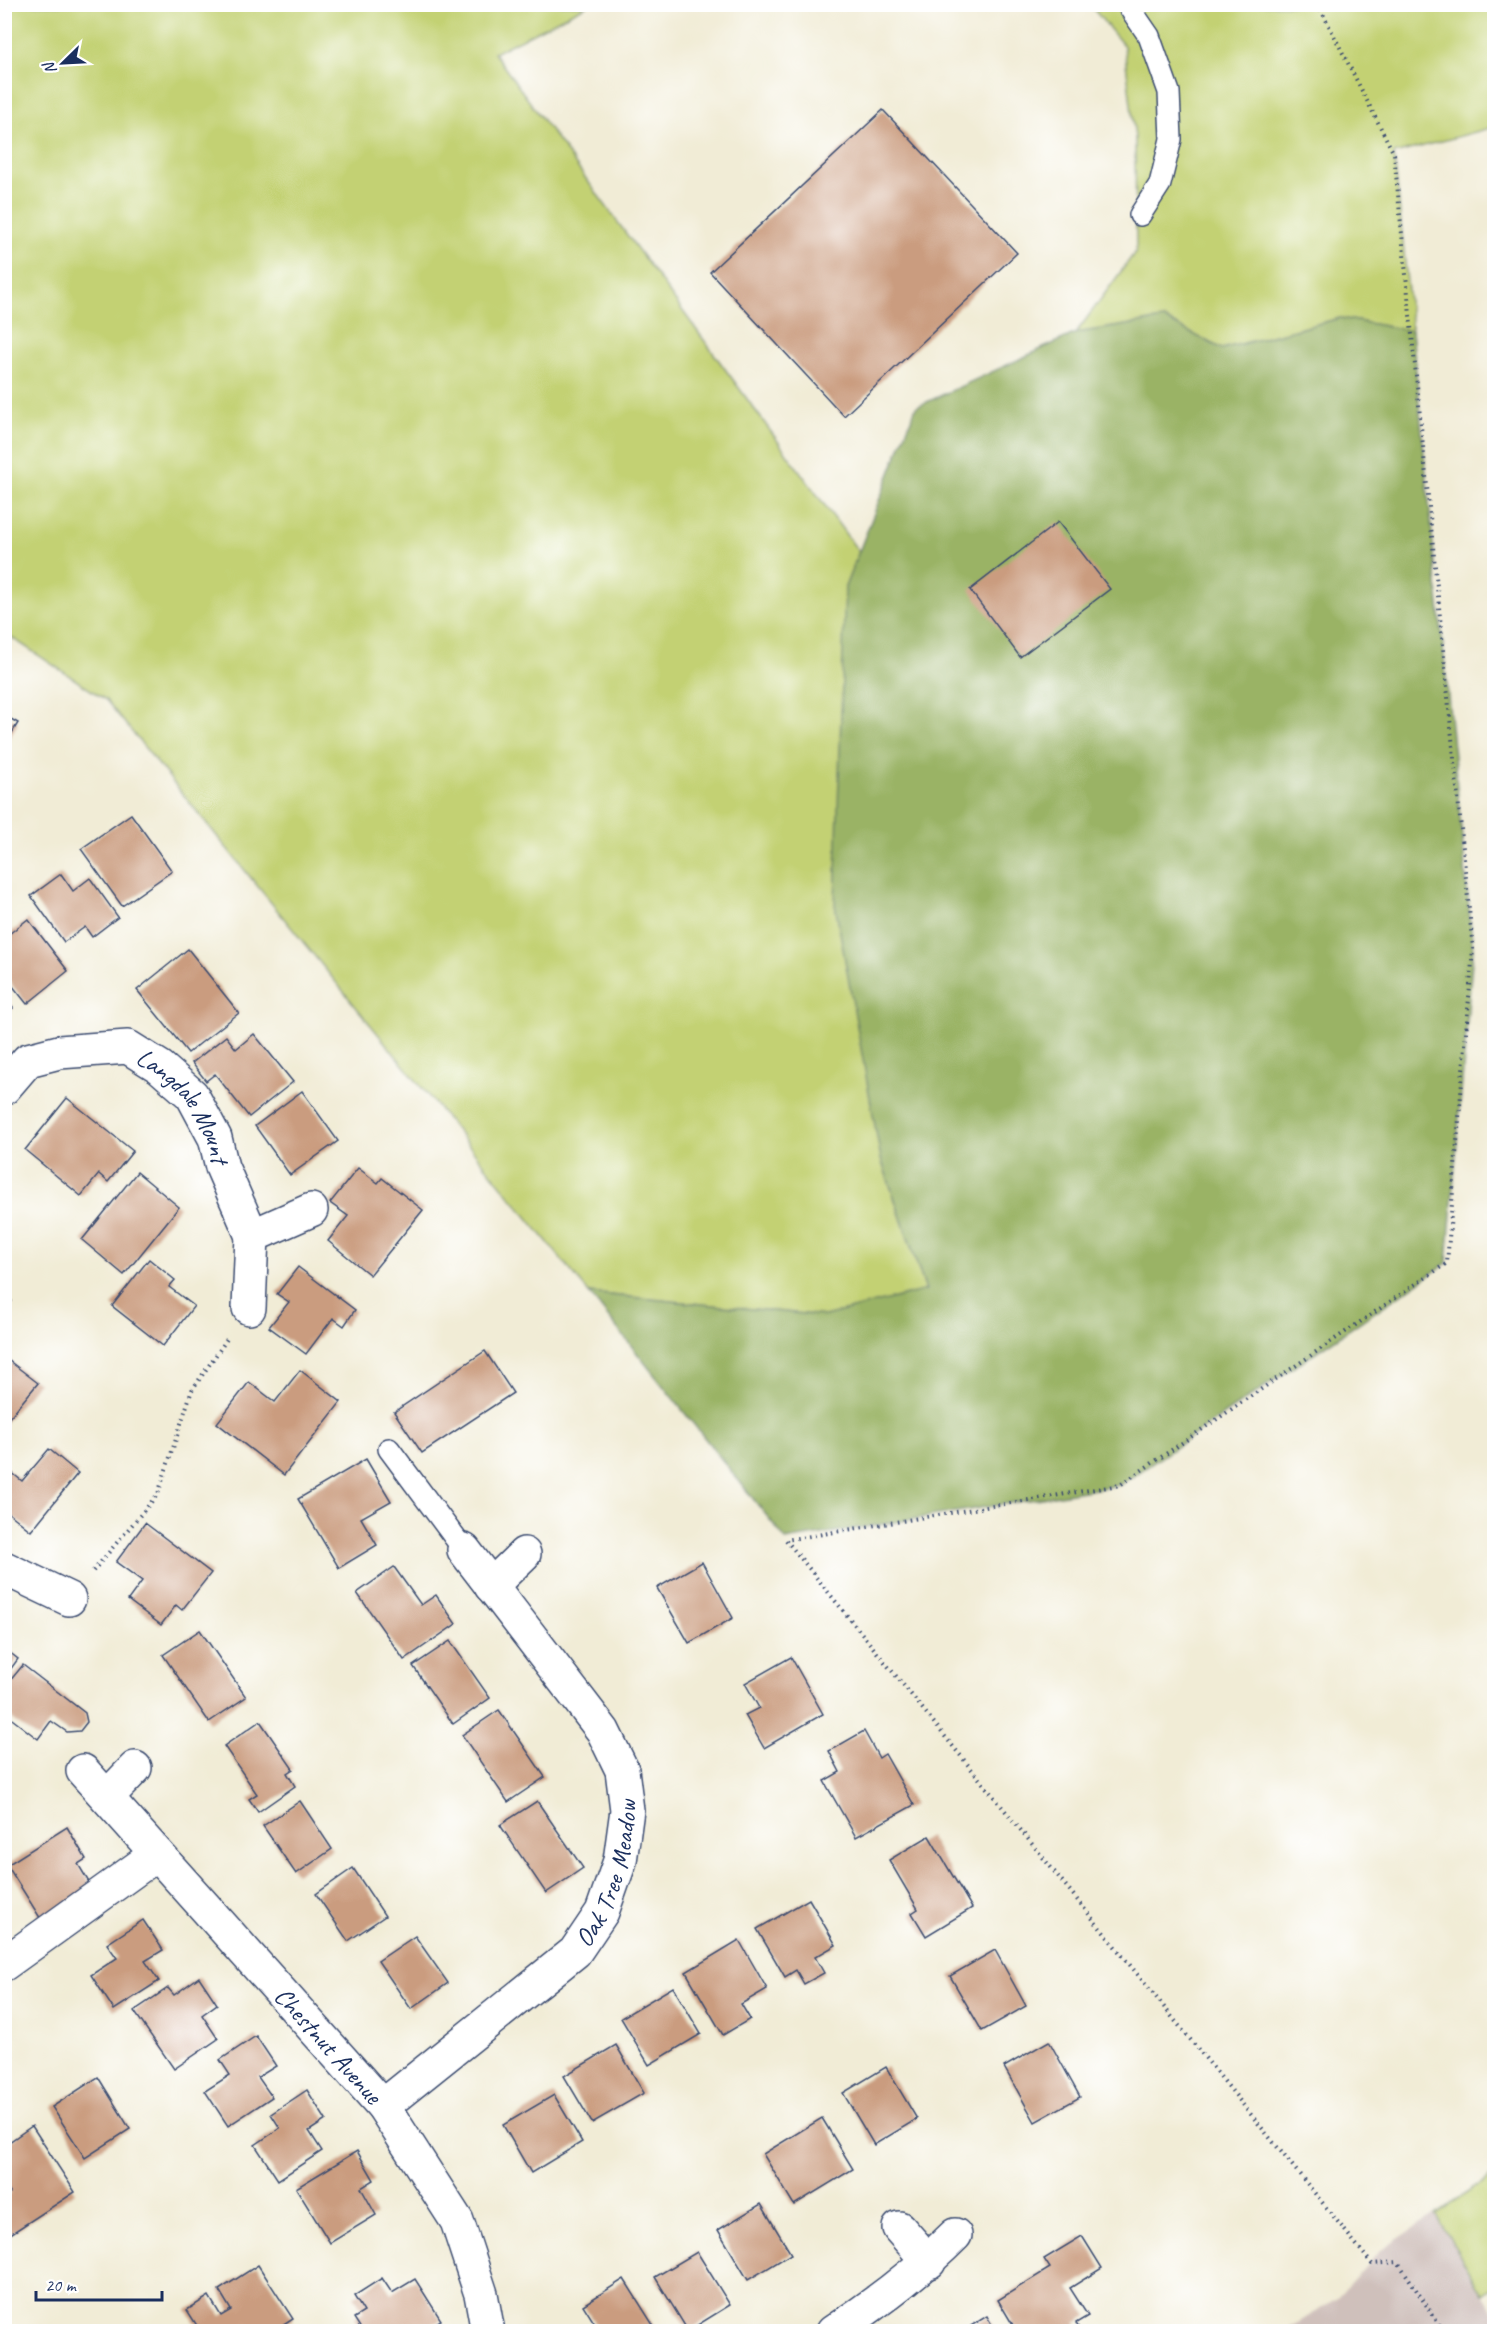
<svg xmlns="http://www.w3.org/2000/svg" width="1499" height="2336" viewBox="0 0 1499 2336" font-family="Caveat,sans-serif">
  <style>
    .industrial { fill: #cfc0bb }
    .green { fill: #c3d173; stroke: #6f8068; stroke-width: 1.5 }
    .forest { fill: #9ab365; stroke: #5a7162; stroke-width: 1.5 }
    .building { fill: #ca9c7f }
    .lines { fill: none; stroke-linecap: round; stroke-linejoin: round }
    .lane-casing { stroke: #3b4b70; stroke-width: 24 }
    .street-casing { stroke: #3b4b70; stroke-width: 36 }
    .path { stroke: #3b4b70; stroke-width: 4; stroke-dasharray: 1.5 4.5; stroke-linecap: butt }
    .lane { stroke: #fff; stroke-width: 21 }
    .street { stroke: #fff; stroke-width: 33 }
    .rail { stroke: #1b2f5e; stroke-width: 4.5; stroke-dasharray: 9 4.5; stroke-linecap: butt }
    .labels { text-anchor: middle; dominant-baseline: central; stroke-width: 4.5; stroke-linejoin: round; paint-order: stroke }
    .street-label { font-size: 26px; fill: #1b2f5e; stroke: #fff }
  </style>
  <rect width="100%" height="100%" fill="#fff"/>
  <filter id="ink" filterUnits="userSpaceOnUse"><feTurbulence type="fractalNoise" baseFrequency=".0167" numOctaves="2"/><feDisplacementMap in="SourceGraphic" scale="12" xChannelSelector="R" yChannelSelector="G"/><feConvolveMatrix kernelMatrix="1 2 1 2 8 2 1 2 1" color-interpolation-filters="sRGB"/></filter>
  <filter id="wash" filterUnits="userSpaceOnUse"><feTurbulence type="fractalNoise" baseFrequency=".008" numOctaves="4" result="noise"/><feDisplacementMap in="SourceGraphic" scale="24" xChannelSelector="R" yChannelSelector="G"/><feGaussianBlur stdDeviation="1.35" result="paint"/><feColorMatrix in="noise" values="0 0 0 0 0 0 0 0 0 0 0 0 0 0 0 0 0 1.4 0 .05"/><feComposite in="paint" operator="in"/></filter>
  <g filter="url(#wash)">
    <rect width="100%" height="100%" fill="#f1ecd6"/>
    <path class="industrial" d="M1435,2214L1494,2312V2331L1284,2332L1337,2298L1382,2249Z"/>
    <g class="green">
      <path d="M4,5H587L494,53L859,552L845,587L881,1159L926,1291L825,1316L589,1293L106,700L5,633Z"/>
      <path d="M1090,5H1494V127L1394,154L1412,331L1340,318L1222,349L1164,319L1076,333L1136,251L1135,138L1124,46Z"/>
      <path d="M1494,2175V2286L1483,2294L1435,2214Z"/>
    </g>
    <path class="forest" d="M1340,318L1412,331L1473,949L1447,1263L1120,1485L786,1540L589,1293L825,1316L926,1290L881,1159L835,905L845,587L916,407L1076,333L1164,319L1222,349Z"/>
    <g id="blocks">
      <g class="building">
        <path d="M883,110L1017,253L844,416L710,272Z"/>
        <path d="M1058,522L1110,589L1020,657L970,590Z"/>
        <path d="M4,715L18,723L4,746Z"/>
        <path d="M131,814L172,871L122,906L81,849Z"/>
        <path d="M61,874L73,891L90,878L118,917L92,937L85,927L64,942L31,896Z"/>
        <path d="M28,919L68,971L27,1004L4,975V938Z"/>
        <path d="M188,949L239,1013L188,1053L137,990Z"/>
        <path d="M4,997L13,1008L4,1014Z"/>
        <path d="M254,1034L293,1082L249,1117L215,1074L206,1081L192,1063L226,1036L236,1049Z"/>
        <path d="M302,1091L338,1141L290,1175L255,1126Z"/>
        <path d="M67,1098L133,1151L108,1182L99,1174L81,1196L25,1150Z"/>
        <path d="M358,1168L378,1183L382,1178L423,1210L370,1275L328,1241L348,1216L330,1203Z"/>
        <path d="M137,1172L179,1207L124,1275L82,1240Z"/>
        <path d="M149,1259L175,1280L169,1287L194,1306L163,1346L112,1306Z"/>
        <path d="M298,1267L355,1310L344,1326L333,1318L306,1354L269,1327L289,1302L277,1294Z"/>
        <path d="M4,1295L12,1301L4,1310Z"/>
        <path d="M485,1351L513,1393L422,1453L394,1412Z"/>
        <path d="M4,1357L38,1383L4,1424Z"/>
        <path d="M300,1370L341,1402L284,1475L217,1423L249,1382L275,1402Z"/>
        <path d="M49,1449L78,1473L31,1531L5,1510V1470L6,1468L22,1481Z"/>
        <path d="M366,1459L391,1501L361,1518L377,1545L339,1568L298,1499Z"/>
        <path d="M145,1523L211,1573L182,1610L176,1605L161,1625L128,1600L142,1581L116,1562Z"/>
        <path d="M702,1562L733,1618L689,1643L657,1588Z"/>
        <path d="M394,1567L421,1605L436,1595L456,1624L404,1660L357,1593Z"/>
        <path d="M200,1630L246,1697L209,1722L163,1655Z"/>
        <path d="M450,1641L490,1698L453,1724L413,1666Z"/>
        <path d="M4,1648L18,1659L7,1674L4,1672Z"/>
        <path d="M791,1657L823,1714L764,1748L745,1715L759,1708L745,1683Z"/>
        <path d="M23,1665L85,1713L87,1722L80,1731L67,1732L51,1721L38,1739L4,1713V1688Z"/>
        <path d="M499,1710L545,1777L508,1802L462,1735Z"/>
        <path d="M260,1721L293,1769L287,1773L295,1786L258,1812L249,1799L257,1794L224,1746Z"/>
        <path d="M864,1731L879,1758L885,1754L914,1805L856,1837L824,1781L840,1772L829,1751Z"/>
        <path d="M300,1801L332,1849L296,1874L263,1826Z"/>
        <path d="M537,1801L583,1868L546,1893L500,1825Z"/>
        <path d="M67,1827L86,1859L78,1864L93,1889L42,1921L7,1865Z"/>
        <path d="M929,1836L972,1908L926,1936L912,1913L918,1909L889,1860Z"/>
        <path d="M353,1868L385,1916L348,1941L316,1894Z"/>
        <path d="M809,1899L836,1945L815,1957L824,1973L804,1984L796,1970L785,1977L757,1929Z"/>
        <path d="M143,1920L163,1950L145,1961L159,1981L114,2010L91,1975L117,1958L107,1944Z"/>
        <path d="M415,1936L448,1983L411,2009L378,1961Z"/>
        <path d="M739,1940L767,1989L741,2004L750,2019L723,2035L686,1972Z"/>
        <path d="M995,1950L1026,2006L982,2031L950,1976Z"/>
        <path d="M199,1977L217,2004L202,2015L218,2039L174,2069L134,2011L168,1988L174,1995Z"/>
        <path d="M673,1987L701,2034L649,2065L621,2018Z"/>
        <path d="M256,2036L276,2066L258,2077L272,2097L228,2126L205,2091L230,2075L220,2060Z"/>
        <path d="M1049,2041L1080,2097L1035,2122L1004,2067Z"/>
        <path d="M616,2045L644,2093L592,2123L564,2076Z"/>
        <path d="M886,2067L917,2119L874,2145L843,2093Z"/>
        <path d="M98,2077L130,2129L85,2158L52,2107Z"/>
        <path d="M307,2090L326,2120L309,2131L322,2151L278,2180L255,2145L280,2128L271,2114Z"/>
        <path d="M554,2095L582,2142L531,2173L503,2125Z"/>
        <path d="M822,2118L853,2169L794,2205L763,2154Z"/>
        <path d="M32,2126L75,2192L9,2235L4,2229V2196L10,2193L5,2185V2145Z"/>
        <path d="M357,2151L374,2180L361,2188L376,2215L330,2243L296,2188Z"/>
        <path d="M761,2204L791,2254L748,2280L718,2230Z"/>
        <path d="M1082,2236L1102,2268L1070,2288L1088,2316L1076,2323L1081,2332H1017L998,2300L1050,2268L1044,2259Z"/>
        <path d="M697,2252L730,2305L688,2331L655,2277Z"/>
        <path d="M258,2265L293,2319L273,2332H201L187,2310L209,2296L221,2316L231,2310L219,2290Z"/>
        <path d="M382,2278L392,2293L415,2279L441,2320L422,2332H363L354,2318L364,2312L354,2296Z"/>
        <path d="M624,2279L655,2328L650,2332H600L583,2305Z"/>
        <path d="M987,2316L996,2332H961Z"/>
      </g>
    </g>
  </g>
  <g filter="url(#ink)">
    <use href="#blocks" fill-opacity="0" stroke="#3b4b70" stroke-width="1.5"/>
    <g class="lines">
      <g class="lane-casing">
        <g id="lane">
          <path d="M1127,4L1149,36L1169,92L1171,139L1160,184L1140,215"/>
          <path d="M389,1449L464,1550"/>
        </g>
      </g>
      <g class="street-casing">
        <g id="street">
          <path id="s1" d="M4,1088L28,1060L59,1052L128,1047L160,1067L192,1095L215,1138L222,1167L252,1236"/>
          <path d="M249,1308L252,1236L311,1210"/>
          <path d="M4,1568L69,1599"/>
          <path d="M491,1586L524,1554"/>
          <path id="s2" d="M83,1771L383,2106L457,2221L481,2294L488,2332"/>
          <path d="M107,1797L135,1768"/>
          <path d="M4,1964L157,1854"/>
          <path id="s3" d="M383,2106L575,1952L602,1912L620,1861L627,1810L622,1770L603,1731L464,1550"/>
          <path d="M899,2228L929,2262"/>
          <path d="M833,2332C877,2303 918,2272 955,2235"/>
        </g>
      </g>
      <g class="path">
        <path d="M1318,4L1394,154L1473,949L1447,1263L1120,1485L786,1540L1372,2264L1398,2262L1444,2332"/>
        <path d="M93,1571L158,1494L192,1390L227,1339"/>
      </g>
      <use href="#lane" class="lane"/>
      <use href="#street" class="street"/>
      <path class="rail" d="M1488,2332L1494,2327"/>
    </g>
  </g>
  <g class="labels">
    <g class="street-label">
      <text stroke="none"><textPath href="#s1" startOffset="222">Langdale Mount</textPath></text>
      <text stroke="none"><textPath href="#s3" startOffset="333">Oak Tree Meadow</textPath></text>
      <text stroke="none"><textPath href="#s2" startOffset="368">Chestnut Avenue</textPath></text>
    </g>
  </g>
  <rect width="1499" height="2336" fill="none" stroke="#fff" stroke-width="24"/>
  <g transform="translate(63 63) rotate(246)" stroke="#ffffff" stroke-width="4.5" paint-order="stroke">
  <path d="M0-4.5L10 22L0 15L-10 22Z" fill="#1b2f5e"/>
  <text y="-9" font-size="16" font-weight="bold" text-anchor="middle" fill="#1b2f5e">N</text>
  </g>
  <path d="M36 2291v9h126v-9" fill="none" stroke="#1b2f5e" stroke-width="3"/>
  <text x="45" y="2291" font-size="18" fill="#1b2f5e" stroke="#ffffff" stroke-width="4.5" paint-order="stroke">20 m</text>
</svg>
